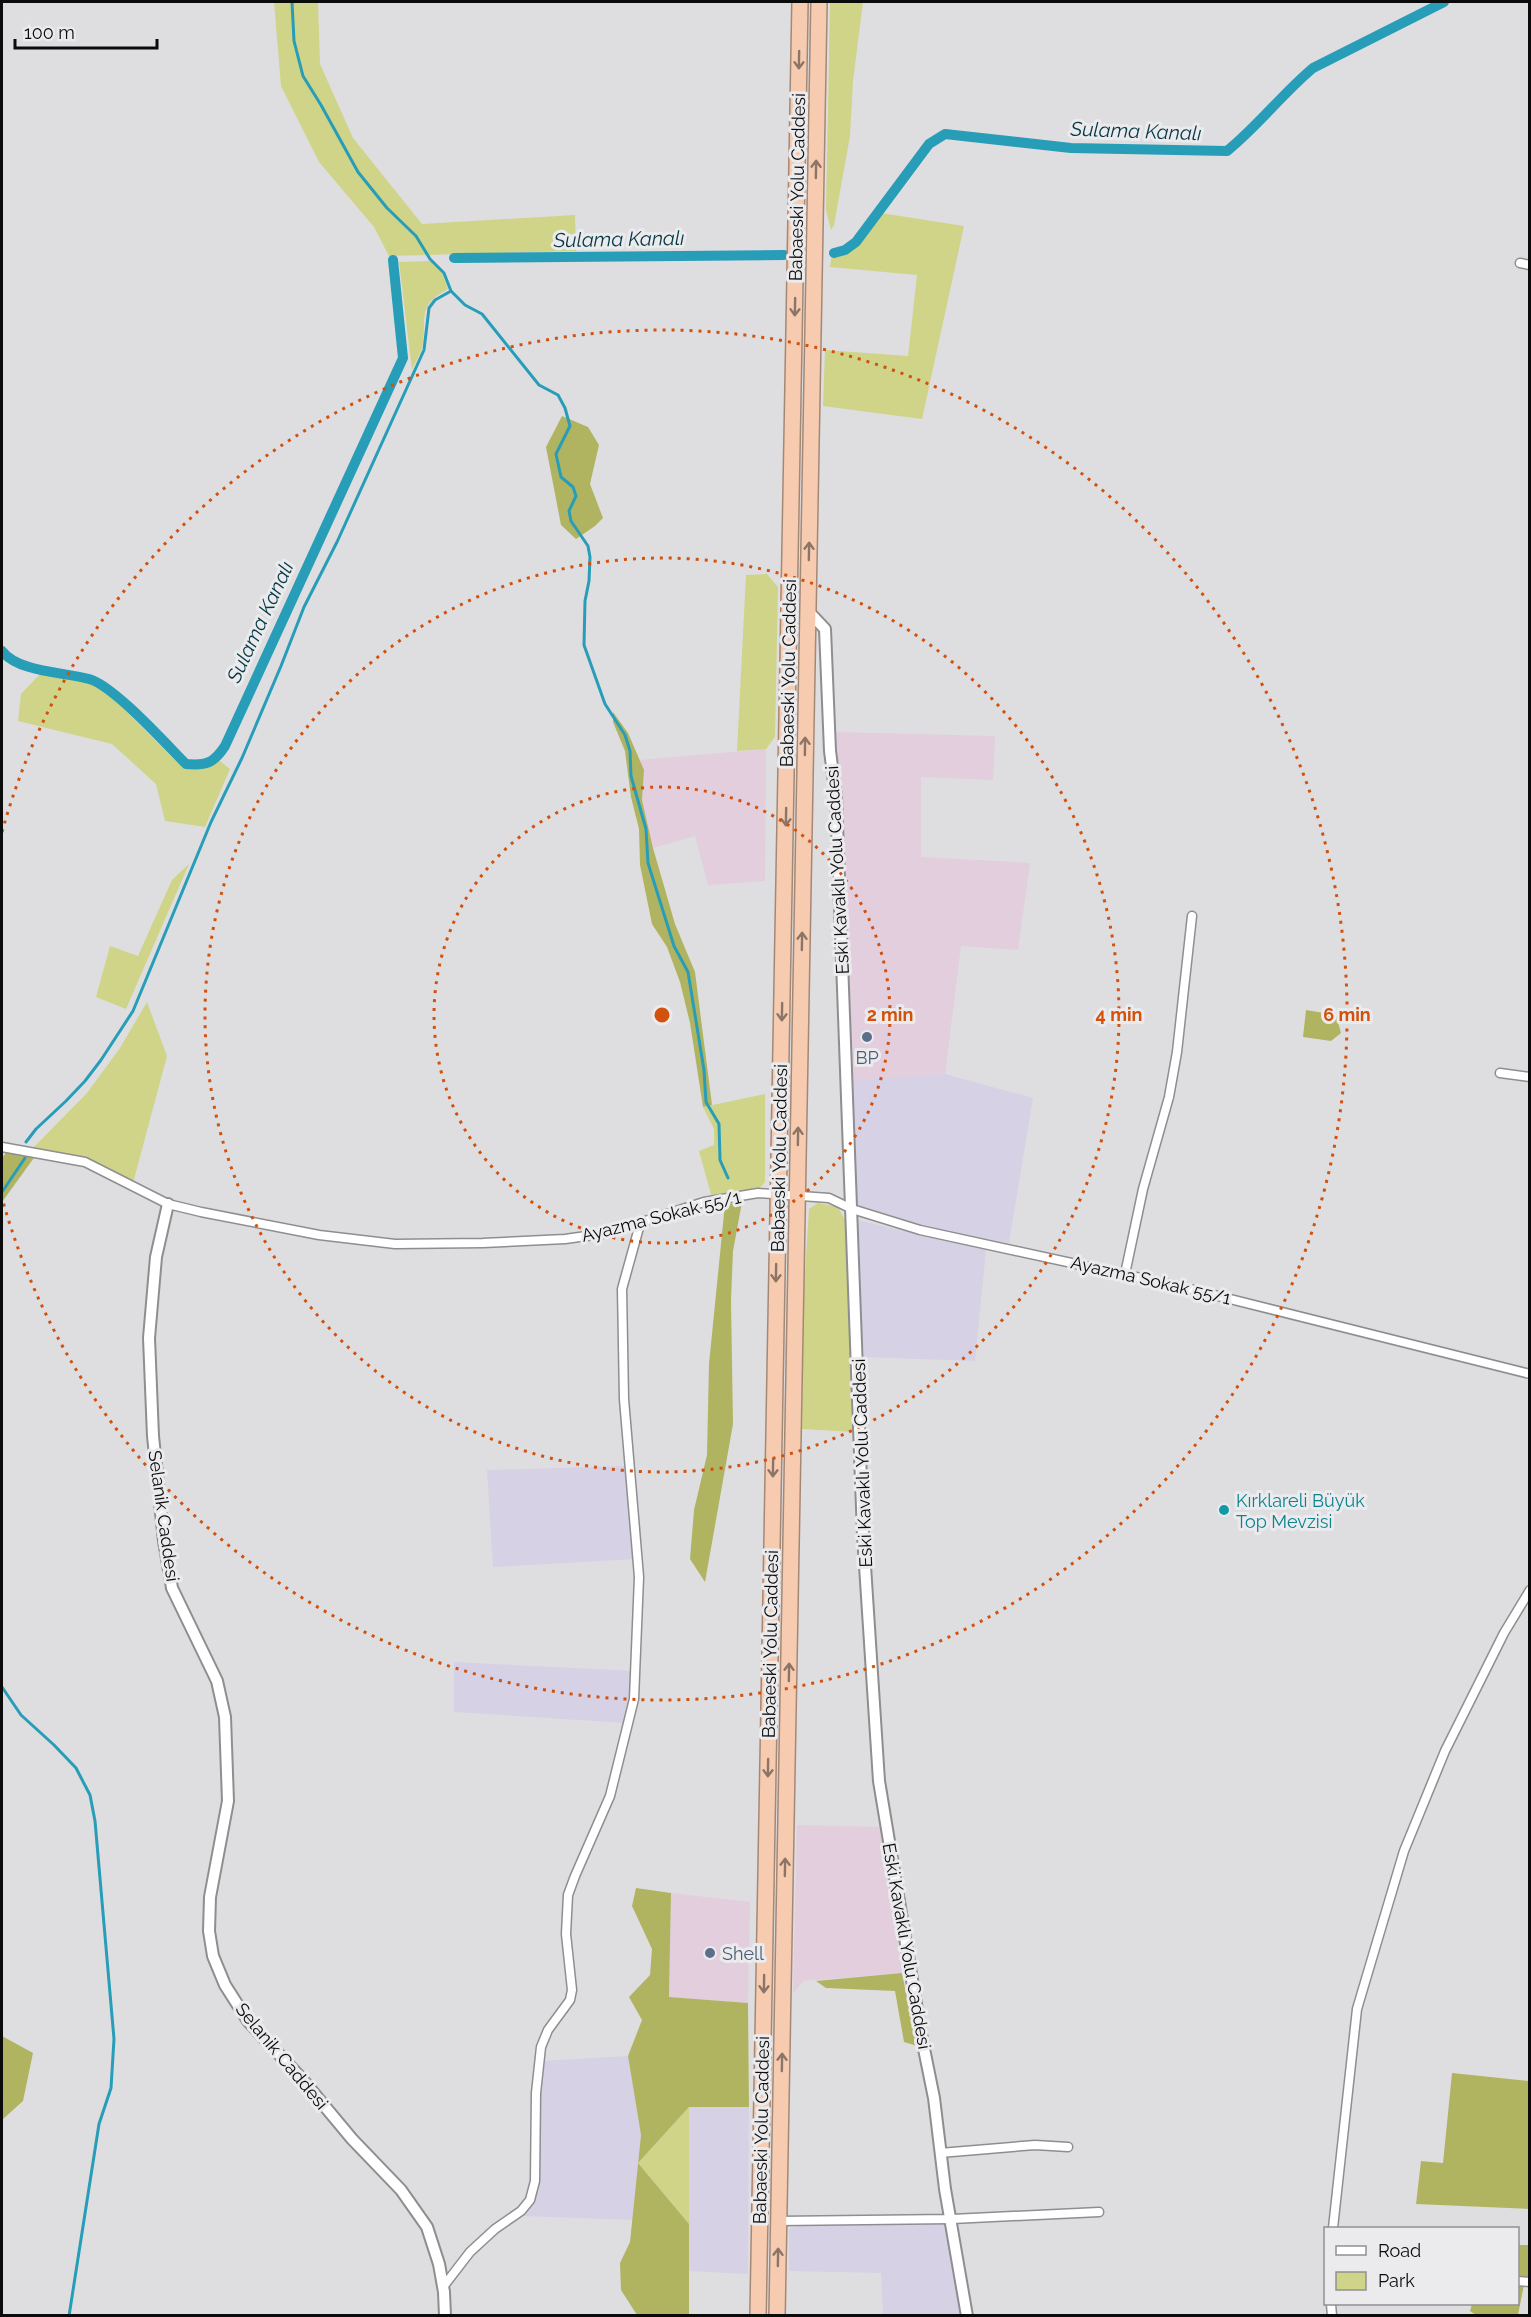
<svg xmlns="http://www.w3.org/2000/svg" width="1531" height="2317" viewBox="0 0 1531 2317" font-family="Raleway,sans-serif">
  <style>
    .commercial { fill: #e2cedd }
    .industrial { fill: #d7d1e6 }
    .green { fill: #cfd488 }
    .forest { fill: #b0b461 }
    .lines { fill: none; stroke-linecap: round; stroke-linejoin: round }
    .stream { stroke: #279db8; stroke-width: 3 }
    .canal { stroke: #279db8; stroke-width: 10 }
    .street-casing { stroke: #8e8e90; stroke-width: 11 }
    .secondary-casing { stroke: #8e8e90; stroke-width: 14 }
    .highway-casing { stroke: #a48876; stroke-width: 18 }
    .street { stroke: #fff; stroke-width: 8 }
    .secondary { stroke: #fff; stroke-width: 10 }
    .highway { stroke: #f6cbaf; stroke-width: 15 }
    .oneway { stroke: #8c7566 }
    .ring { fill: none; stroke: #d2510c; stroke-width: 3; stroke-dasharray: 3 6 }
    .service-dot { fill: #5c6f8a; stroke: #ebebee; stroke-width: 2 }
    .culture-dot { fill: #0f9aa8; stroke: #ebebee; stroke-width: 2 }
    .labels { text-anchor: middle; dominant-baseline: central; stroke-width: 6; stroke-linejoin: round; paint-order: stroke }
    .street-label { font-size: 18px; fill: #0b0b0c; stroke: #ebebee }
    .service-label { font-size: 18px; fill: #4e5e75; stroke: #ebebee }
    .culture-label { font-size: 18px; fill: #0d838f; stroke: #ebebee; text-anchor: start }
    .water-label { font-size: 20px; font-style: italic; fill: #053945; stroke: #ebebee }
    .centre { fill: #d2510c; stroke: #ebebee; stroke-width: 3 }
    .ring-label { font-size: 18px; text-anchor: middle; font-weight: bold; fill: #d2510c; stroke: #ebebee; stroke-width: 6; stroke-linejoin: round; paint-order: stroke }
  </style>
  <rect width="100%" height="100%" fill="#dedee1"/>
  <g class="commercial">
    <path d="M833,732L995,736L993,780L921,777V857L1030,863L1018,950L961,946L945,1074L850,1081Z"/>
    <path d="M766,749L765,881L708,885L695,836L653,848L642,800L644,770L639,760Z"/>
    <path d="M797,1825L883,1827L902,1973L803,1981L793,1994Z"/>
    <path d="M671,1893L750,1902L748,2003L669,1997Z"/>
  </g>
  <g class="industrial">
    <path d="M945,1074L1033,1098L1009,1243L918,1227L867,1211L856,1204L848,1080Z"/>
    <path d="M857,1220L986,1250L975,1361L863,1357Z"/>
    <path d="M625,1466L635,1559L493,1567L487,1470Z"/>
    <path d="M454,1662L634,1671L632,1697L626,1723L454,1712Z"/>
    <path d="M628,2056L641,2135L633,2220L522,2216L539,2190L542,2061Z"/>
    <path d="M689,2107H749L748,2274L689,2271Z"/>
    <path d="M806,2223L945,2224L961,2315H883L881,2273L789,2271V2229Z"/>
  </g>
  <g class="green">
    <path d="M274,2H318L320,64L353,138L422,224L575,215L576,251L389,256L374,227L319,162L281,86Z"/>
    <path d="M830,2H863L853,81L850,136L834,225L831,230L826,210Z"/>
    <path d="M881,213L964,226L922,419L823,406L825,350L908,356L917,275L830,267L832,254C860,248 865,235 881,213Z"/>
    <path d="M430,261L443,274L448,289C415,306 428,318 422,348C420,355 415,363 412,370L399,262Z"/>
    <path d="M767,574L778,587L775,737L766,749L737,751L746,575Z"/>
    <path d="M41,673L94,684L109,694L183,768L201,769L220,761L230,769L205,827L165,821L156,784L112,744L18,721L21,694Z"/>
    <path d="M189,864L126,1009L96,997L110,946L138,956L172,880Z"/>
    <path d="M147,1002L167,1056L133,1183L87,1158L33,1148L87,1093L120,1048Z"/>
    <path d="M765,1094V1182L758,1190L712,1198L699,1151L714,1145V1129L703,1107Z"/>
    <path d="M818,1203L838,1207L847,1224L854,1432L802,1429L803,1305L809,1209Z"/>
    <path d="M689,2107V2224L638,2163Z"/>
  </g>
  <g class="forest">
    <path d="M562,416L588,427L599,445L590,484L603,518L595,526L576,539L561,525L546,447Z"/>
    <path d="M613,712L628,733L644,770L642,800L653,848L675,924L695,972L712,1105L703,1107L690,1023L680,982L667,947L652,924L640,865L639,829L631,797L625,751L613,722Z"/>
    <path d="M1306,1010L1336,1015L1341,1033L1331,1041L1303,1037Z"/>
    <path d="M8,1150L36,1155L2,1202V1158Z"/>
    <path d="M742,1202L733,1251L731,1300L733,1424L705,1582L690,1559L694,1510L707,1455L709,1364L725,1204Z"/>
    <path d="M636,1888L671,1893L669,1997L748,2003L749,2107H689L638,2163L689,2224V2315H637L621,2290L620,2263L630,2242L641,2135L628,2056L642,2020L629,1997L650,1975L652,1949L632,1906Z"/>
    <path d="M902,1973L917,2046L904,2042L895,1991L826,1988L816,1981Z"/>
    <path d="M2,2036L33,2053L23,2101L3,2119L2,2130Z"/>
    <path d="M1452,2073L1529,2081V2209L1416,2204L1421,2161L1443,2163Z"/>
    <rect x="1518" y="2245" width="11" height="32"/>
    <path d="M1518,2285H1524L1518,2315H1476L1470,2311L1472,2304H1518Z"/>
  </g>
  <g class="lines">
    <g class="stream">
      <path d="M292,2L294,41L303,76L321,105L358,172L387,208L416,236L430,259L444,273L451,291L465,305L482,314L539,385L558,395L565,408L570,426L556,454L561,477L573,487L576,496L569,511L571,521L588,546L590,557L589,581L585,601L584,645L605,704L625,735L630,751L631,776L646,829L648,863L674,946L688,972L704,1070L706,1102L719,1124L720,1160L728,1178"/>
      <path d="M26,1142L36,1129L66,1101L85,1081L101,1060L133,1011L211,822L242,758L281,666L304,607L337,542L424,350L429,308L435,300L451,291"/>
      <path d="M2,1192L25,1158"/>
      <path d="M2,1687L21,1715L54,1745L76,1768L90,1795L95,1821L114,2039L111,2088L99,2124L69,2316"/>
    </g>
    <g class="canal">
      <path d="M834,253L845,250L856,242L929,144L945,134L1071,148L1227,151C1258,126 1282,94 1313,68L1444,2"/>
      <path d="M454,258L784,255"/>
      <path d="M2,651C18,672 63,672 89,679C113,685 166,744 186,764C206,766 214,763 225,746L403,358L393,260"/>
    </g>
    <g class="street-casing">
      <g id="street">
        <path d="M1520,263L1530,265"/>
        <path d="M1500,1073L1530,1077"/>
        <path d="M2,1147L85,1162L168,1204L201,1212L319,1235L395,1244L483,1243L565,1239L608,1233L704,1202L758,1193L829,1198L852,1209L920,1230L1182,1287L1530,1374"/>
        <path d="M1125,1274L1143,1189L1169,1097L1177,1052L1192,916"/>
        <path d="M940,2153L1035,2145L1068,2147"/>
        <path d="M778,2221L952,2219L1099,2212"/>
        <path d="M1333,2228L1357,2009L1404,1851L1445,1751L1504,1633L1530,1590"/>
        <path d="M1518,2281L1530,2282"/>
        <path d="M443,2287L470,2252L495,2229L521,2211L530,2200L535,2181L536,2093L541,2047L548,2030L570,2000L572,1990L566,1934L568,1895L575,1876L610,1796L634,1699L639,1577L624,1399L622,1289L640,1224"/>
        <path d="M1331,2304L1332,2316"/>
      </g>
    </g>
    <g class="secondary-casing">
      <g id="secondary">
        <path d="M808,611L825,629L830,751L836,797L863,1535L879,1781L921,2034L934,2098L945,2189L967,2316"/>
        <path d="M168,1204L156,1257L149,1338L153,1436L164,1541L172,1588L217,1681L225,1717L228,1801L210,1897L209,1931L213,1956L225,1985L248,2021L302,2079L352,2139L401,2190L427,2227L439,2264L444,2292L445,2316"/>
      </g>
    </g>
    <g class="highway-casing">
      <g id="highway">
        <path d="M758,2316L800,2"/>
        <path d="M777,2316L819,2"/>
      </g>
    </g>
    <use href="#street" class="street"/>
    <use href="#secondary" class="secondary"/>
    <use href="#highway" class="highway"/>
  </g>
  <defs><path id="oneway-shaft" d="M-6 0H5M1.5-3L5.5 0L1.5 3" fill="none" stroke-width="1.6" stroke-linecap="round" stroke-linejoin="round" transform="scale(1.5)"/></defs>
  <g class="oneway">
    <use href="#oneway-shaft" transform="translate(799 60) rotate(91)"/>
    <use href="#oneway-shaft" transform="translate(816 169) rotate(-89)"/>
    <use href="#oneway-shaft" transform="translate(795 307) rotate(91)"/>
    <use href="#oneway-shaft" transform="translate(809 551) rotate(-89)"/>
    <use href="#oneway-shaft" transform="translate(805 746) rotate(-89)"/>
    <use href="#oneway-shaft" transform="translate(786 817) rotate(91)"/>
    <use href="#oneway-shaft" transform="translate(802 941) rotate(-89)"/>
    <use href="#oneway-shaft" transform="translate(782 1012) rotate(91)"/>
    <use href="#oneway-shaft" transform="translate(798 1136) rotate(-89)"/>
    <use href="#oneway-shaft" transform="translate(776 1273) rotate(91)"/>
    <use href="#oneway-shaft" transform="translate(773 1468) rotate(91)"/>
    <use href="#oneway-shaft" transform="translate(789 1672) rotate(-89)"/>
    <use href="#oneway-shaft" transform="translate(768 1768) rotate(91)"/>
    <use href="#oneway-shaft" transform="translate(785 1867) rotate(-89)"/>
    <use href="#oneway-shaft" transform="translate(764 1984) rotate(91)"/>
    <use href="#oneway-shaft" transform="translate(782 2062) rotate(-89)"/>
    <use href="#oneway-shaft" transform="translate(778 2257) rotate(-89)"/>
  </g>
  <g class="ring">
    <circle cx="662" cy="1015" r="228"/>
    <circle cx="662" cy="1015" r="457"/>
    <path d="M2 832A685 685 0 1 1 2 1198"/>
  </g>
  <g class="service-dot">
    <circle cx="867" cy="1037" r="6"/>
    <circle cx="710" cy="1953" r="6"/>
  </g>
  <circle class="culture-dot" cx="1224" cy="1510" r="6"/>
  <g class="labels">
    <g class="street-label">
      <text transform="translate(797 187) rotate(-89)">Babaeski Yolu Caddesi</text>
      <text transform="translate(788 673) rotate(-89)">Babaeski Yolu Caddesi</text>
      <text transform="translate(837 870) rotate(-93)">Eski Kavaklı Yolu Caddesi</text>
      <text transform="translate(779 1158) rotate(-89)">Babaeski Yolu Caddesi</text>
      <text transform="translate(661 1216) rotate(-14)">Ayazma Sokak 55/1</text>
      <text transform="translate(1151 1280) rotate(13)">Ayazma Sokak 55/1</text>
      <text transform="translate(862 1463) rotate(-92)">Eski Kavaklı Yolu Caddesi</text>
      <text transform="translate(164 1516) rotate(82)">Selanik Caddesi</text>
      <text transform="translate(770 1644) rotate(-89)">Babaeski Yolu Caddesi</text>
      <text transform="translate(907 1946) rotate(80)">Eski Kavaklı Yolu Caddesi</text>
      <text transform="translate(282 2056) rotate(50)">Selanik Caddesi</text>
      <text transform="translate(761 2130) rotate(-89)">Babaeski Yolu Caddesi</text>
    </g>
    <g class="service-label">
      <text x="867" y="1057">BP</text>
      <text x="722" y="1953" text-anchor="start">Shell</text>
    </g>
    <g class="culture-label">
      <text x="1236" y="1500">Kırklareli Büyük<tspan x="1236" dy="21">Top Mevzisi</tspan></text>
    </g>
    <g class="water-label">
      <text transform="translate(1136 131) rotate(2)">Sulama Kanalı</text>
      <text transform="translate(619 239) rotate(-1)">Sulama Kanalı</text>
      <text transform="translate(260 622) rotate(-65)">Sulama Kanalı</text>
    </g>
  </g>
  <circle cx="662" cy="1015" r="9" class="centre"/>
  <g class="ring-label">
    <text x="890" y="1021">2 min</text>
    <text x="1119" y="1021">4 min</text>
    <text x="1347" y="1021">6 min</text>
  </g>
  <rect width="1531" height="2317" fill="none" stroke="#0b0b0c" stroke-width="6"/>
  <rect x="1324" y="2227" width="195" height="78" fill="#ebebee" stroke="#919194" stroke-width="1.5"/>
  <rect x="1336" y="2246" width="30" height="9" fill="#ffffff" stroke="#919194" stroke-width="1.5"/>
  <text x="1378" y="2257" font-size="18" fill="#0b0b0c">Road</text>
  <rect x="1336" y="2272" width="30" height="18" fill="#cfd488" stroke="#919194" stroke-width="1.5"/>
  <text x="1378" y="2287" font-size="18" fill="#0b0b0c">Park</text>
  <path d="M15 39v9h142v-9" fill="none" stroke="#0b0b0c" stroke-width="3"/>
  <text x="24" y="39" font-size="18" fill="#0b0b0c" stroke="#ebebee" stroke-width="4.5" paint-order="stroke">100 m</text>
</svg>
